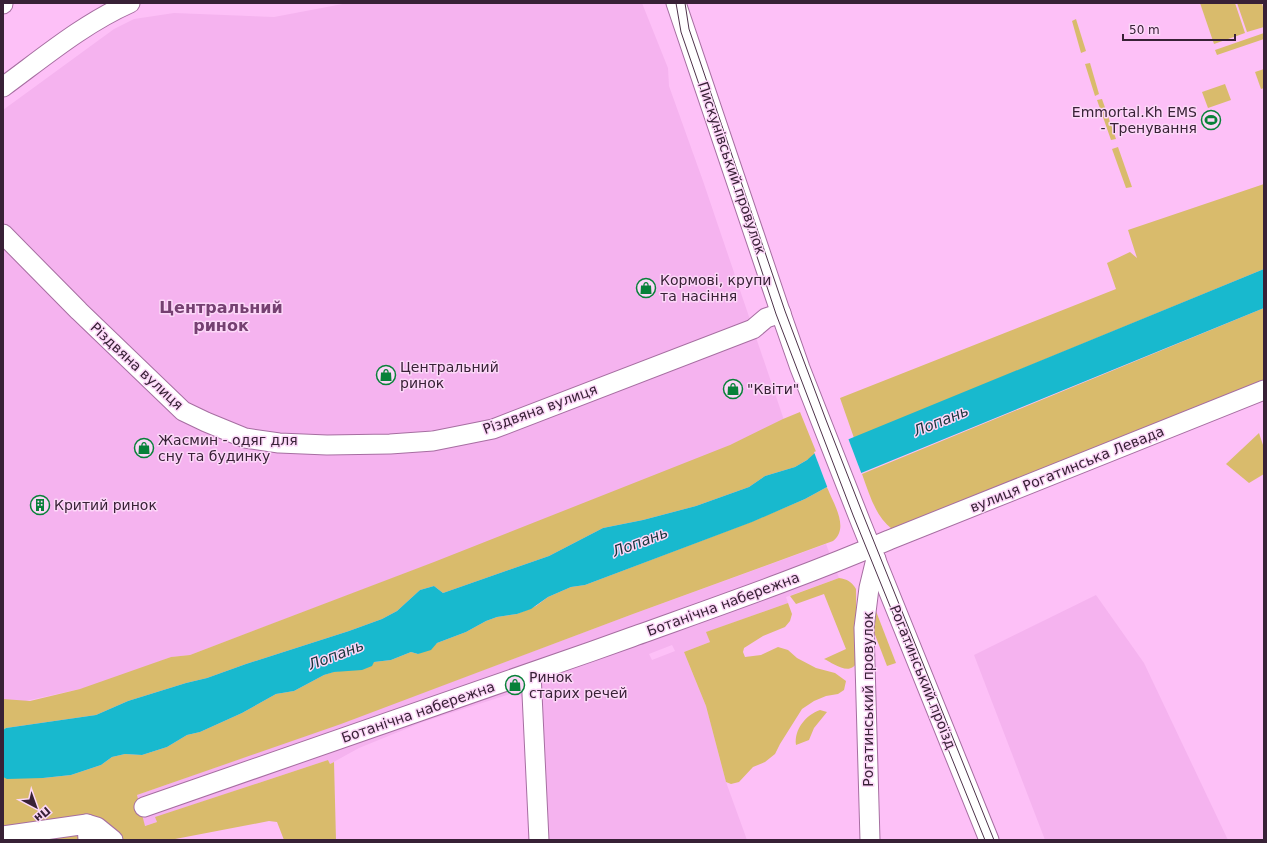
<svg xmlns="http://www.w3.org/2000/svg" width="1267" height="843" viewBox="0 0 1267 843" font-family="'DejaVu Sans',sans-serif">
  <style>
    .built { fill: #f5b3ef; fill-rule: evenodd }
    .green { fill: #d9bb6c }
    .water { fill: #18b9ce }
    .pier { fill: #fdc0f7 }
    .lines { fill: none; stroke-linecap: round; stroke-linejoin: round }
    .minor-casing { stroke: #a66ea1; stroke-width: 21 }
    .minor { stroke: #fff; stroke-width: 19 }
    .tram { stroke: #4d324a; stroke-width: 1 }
    .labels { text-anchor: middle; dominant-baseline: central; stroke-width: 3; stroke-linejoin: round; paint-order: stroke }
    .poi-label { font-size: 14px; fill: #382136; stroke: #fcd7f8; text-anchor: start }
    .street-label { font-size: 14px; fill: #382136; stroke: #fcd7f8 }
    .water-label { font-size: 15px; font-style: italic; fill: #17353a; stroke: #fcd7f8 }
    .quarter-label { font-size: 16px; font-weight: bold; fill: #754071; stroke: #fcd7f8 }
  </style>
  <rect width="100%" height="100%" fill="#fdc0f7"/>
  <g class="built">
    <path d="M348,3H642L668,68L669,86L703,181L784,420L711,454L462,552L190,655L171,657L98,685L3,706V110L114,29L134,19L174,13L274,17Z"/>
    <path d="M826,544L839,578L786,597L788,603L707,632L710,642L684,652L706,706L726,782L747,840H528L527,733L524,700L520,695L513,693L423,722L359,748L330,764L328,760L156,817L157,822L144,826L137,795L341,723L633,614ZM672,645L675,651L652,660L649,654Z"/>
    <path d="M1096,595L1144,663L1228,840H1045L974,655Z"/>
  </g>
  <g class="green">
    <path d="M1200,3H1235L1245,33L1214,44Z"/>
    <path d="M1237,3H1262L1264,11V27L1247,32Z"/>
    <path d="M1076,19L1086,51L1081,53L1072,21Z"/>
    <path d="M1264,33V39L1217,55L1215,50Z"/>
    <path d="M1090,63L1099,94L1095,96L1085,64Z"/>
    <path d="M1264,69V88L1261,89L1255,72Z"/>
    <path d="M1225,84L1231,100L1208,108L1202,92Z"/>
    <path d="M1102,99L1116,139L1111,140L1097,100Z"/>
    <path d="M1118,147L1132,187L1126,188L1112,149Z"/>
    <path d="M1264,184V269L854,438L840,398L1116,289L1107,263L1130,252L1137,258L1128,230Z"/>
    <path d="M1264,308V383L892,529C875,516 869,493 862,474Z"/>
    <path d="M800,412L817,454L795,467L765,476L749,487L696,506L643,520L603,528L549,556L443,593L434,586L420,590L397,611L382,619L349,631L246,664L207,678L186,683L128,701L96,715L6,728L3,730V699L30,701L80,689L171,657L190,655L434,562L730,445L783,419Z"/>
    <path d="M1259,433L1264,448V474L1249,483L1226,464Z"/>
    <path d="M827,487C833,503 850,528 833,541L633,614L341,724L137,795L145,826L157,822L155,817L328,760L330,764L334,762L336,840H312L306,839L284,840L277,822L269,821L170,840H3V777L7,778H43L71,775L101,765L112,757L125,754L142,755L167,747L187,735L200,732L242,713L276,694L294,691L324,675L333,672L346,670L374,662L391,660L411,652L418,654L437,643L466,632L486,621L497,617L517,614L536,606L548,597L571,587L585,585L751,522L805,499Z"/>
    <path d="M839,578C847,579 852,582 856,589L857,662C857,662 854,667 853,667C845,673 831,662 824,659L846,649L824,594L796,604L790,596Z"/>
    <path d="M788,603L792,614L790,621L785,627L763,636L744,648L743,652L745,657L761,655L778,647L788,650L797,658L816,668L835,673L846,681L844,690L838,694L826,696L814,701L802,709L780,744L775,754L765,762L753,767L739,782L731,784L726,782L706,706L684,652L710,642L706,632Z"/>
    <path d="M874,606L896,663L887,666L872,627Z"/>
    <path d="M820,710L827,712L814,728L809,740L796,745C794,729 806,715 820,710Z"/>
  </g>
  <path class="water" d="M1264,269V308L827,487L805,499L752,522L585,585L571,587L548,597L531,609L517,614L497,617L486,621L466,632L437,643L431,650L418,654L411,652L391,660L374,662L372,666L362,670L334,672L324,675L294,691L276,694L242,713L200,732L187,735L167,747L142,755L125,754L112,757L101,765L71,775L43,778L7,779L3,777V730L6,728L96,715L128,701L186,683L207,678L246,664L349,631L382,619L397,611L420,590L434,586L443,593L549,556L603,528L643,520L696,506L749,487L765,476L795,467L807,460L815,453Z"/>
  <path class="pier" d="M848,438L862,475L828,489L814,452Z"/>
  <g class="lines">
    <g class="minor-casing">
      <g id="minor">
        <path d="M676,3L779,308L800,368L861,523L989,840"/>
        <path d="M3,4V3"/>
        <path d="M3,87C44,57 83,24 130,3"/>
        <path d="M3,234L79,311L183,411L206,422L245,438L279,443L327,445L390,444L433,441L493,429L753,329L766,318L781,313"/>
        <path d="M531,673L539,840"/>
        <path d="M144,807C307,750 470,695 632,637C718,606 805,576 889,540L1264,390"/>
        <path d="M87,824L97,827L113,840"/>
        <path d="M3,836L87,824L88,840"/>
        <path d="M870,840L864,628L869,588L876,559"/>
      </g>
    </g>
    <use href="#minor" class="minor"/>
    <g class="tram">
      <path d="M676,3L681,32L726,163L776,314L853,515L985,840"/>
      <path d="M685,3L689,29L785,311L826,420L862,512L994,840"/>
    </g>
  </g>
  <defs>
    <g id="stadium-ring" transform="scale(1)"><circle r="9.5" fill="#fcd7f8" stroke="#088139" stroke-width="1.5"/><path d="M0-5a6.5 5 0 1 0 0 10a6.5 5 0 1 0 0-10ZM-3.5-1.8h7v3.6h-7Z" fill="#088139"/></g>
    <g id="shop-ring" transform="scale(1)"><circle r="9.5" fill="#fcd7f8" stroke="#088139" stroke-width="1.5"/><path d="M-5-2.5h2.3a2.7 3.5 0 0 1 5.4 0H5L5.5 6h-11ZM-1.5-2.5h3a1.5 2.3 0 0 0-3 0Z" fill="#088139"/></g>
    <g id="building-ring" transform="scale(1)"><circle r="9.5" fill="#fcd7f8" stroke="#088139" stroke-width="1.5"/><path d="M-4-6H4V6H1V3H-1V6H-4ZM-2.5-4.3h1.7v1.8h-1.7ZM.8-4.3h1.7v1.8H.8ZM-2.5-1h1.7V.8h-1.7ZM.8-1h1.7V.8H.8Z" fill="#088139"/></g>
  </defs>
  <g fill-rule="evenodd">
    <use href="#stadium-ring" x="1211" y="120"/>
    <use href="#shop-ring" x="646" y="288"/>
    <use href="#shop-ring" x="386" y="375"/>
    <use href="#shop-ring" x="733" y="389"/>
    <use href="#shop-ring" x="144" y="448"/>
    <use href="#building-ring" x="40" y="505"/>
    <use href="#shop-ring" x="515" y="685"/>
  </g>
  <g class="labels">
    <g class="poi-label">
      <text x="1197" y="112" text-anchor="end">Emmortal.Kh EMS<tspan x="1197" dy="16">- Тренування</tspan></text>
      <text x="660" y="280">Кормові, крупи<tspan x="660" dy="16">та насіння</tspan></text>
      <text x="400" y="367">Центральний<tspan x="400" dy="16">ринок</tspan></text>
      <text x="747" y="389">"Квіти"</text>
      <text x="158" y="440">Жасмин - одяг для<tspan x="158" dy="16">сну та будинку</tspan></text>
      <text x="54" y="505">Критий ринок</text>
      <text x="529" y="677">Ринок<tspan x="529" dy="16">старих речей</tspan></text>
    </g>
    <g class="street-label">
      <text transform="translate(732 168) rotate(71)">Пискунівський провулок</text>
      <text transform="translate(137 366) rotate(43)">Різдвяна вулиця</text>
      <text transform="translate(540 409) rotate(-20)">Різдвяна вулиця</text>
      <text transform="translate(1067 469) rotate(-22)">вулиця Рогатинська Левада</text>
      <text transform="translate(723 604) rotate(-20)">Ботанічна набережна</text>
      <text transform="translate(923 677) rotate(68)">Рогатинський проїзд</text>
      <text transform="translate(868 699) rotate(-90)">Рогатинський провулок</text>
      <text transform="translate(418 712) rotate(-19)">Ботанічна набережна</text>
    </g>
    <g class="water-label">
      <text transform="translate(941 421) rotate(-22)">Лопань</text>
      <text transform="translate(640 542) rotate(-21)">Лопань</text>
      <text transform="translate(336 655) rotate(-21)">Лопань</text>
    </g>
    <g class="quarter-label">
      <text x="221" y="307">Центральний<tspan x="221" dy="18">ринок</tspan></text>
    </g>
  </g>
  <rect width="1267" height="843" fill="none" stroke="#382136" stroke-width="8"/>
  <g transform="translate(36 807) rotate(139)" stroke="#fcd7f8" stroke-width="3" paint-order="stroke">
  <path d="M0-3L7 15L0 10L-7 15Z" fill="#382136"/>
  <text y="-6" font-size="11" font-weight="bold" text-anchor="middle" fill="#382136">Пн</text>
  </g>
  <path d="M1123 34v6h112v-6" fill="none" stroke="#382136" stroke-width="2"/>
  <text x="1129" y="34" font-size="12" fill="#382136" stroke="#fcd7f8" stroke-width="3" paint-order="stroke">50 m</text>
</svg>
